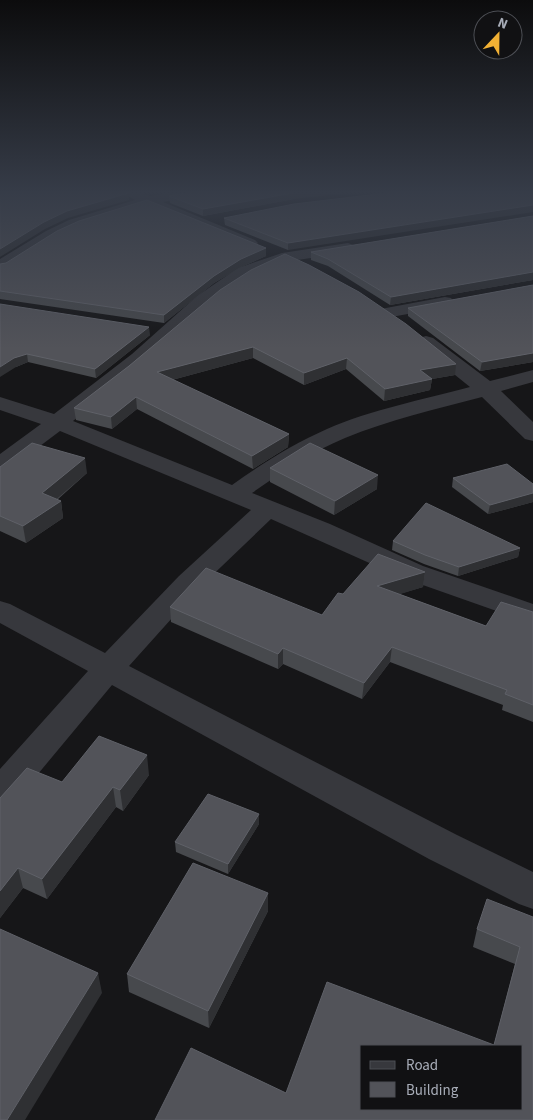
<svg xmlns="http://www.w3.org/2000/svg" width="533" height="1120" viewBox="0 0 533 1120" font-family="'Source Sans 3',sans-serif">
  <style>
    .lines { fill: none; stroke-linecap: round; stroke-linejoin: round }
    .minor { fill: #37383d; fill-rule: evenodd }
    .wall { fill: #47494d }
    .shaded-wall { fill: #2f3033 }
    .building { fill: #525359; stroke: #5f6168; fill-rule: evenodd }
  </style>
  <rect width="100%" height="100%" fill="#161618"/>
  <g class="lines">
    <g class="minor">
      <path d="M123,193H141L150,196L168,193H194L193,196L163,202L255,240L258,243L255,246H245L147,205L111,215L79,226L57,237L6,269L0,271V259L46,231L69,220L135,200Z"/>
      <path d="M348,243L353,245L356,248L353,251C322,259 290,257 260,270C218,288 186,325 153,356C128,379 100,400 73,421L232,485C263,463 293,444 327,429C370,410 425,399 470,387L419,346L416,342L419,338L426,336L433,338L490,381L533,370V382L501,391L533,422V441L525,439L482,397C436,409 389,420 345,438C311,452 282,472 252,493L330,524L423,566L533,604V624L403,578L271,519L199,588L129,666L457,835L533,872V909L519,904L429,859L112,685L13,804L0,809V769L88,671L0,623V601L10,604L105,653L179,576L251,510L60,431L8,470L0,472V454L41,424L0,410V397L54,414L132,354L197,296L238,268L282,253Z"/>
      <path d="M445,297L451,298L454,302L451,306L386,318L380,317L377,313L380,309L386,308Z"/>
    </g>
  </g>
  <g class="wall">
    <path d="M386,193L288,250L225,225L224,218Z"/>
    <path d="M169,196L294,199L203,216L170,203Z"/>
    <path d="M533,216V280L390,305L328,266L311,260V252Z"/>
    <path d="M266,256L241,267L214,283L164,323L0,299V264Z"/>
    <path d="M533,285V362L480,371L408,316V308Z"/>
    <path d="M220,290L455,375L432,379L430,390L384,401L346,369L304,385L253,358L172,380L289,434L288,447L253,469L137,409L112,429L76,420L74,408L129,366Z"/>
    <path d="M0,304L150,335L96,378L28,362L16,367Z"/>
    <path d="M0,467L87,473L57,500L61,501L63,518L26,543L0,531Z"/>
    <path d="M270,468L377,489L334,515L270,482Z"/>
    <path d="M453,478L533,484V502L488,514L452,487Z"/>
    <path d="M393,541L520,548L518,557L458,576L424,564L392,550Z"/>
    <path d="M425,572L423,587L399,594L486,626L533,612V722L502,710L503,705L390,662L362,699L283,664L278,669L171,622L170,607L322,615L343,594Z"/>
    <path d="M149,775L123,811L116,807L47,899L23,888L0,918V798L62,782Z"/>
    <path d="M259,824L228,874L176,852L175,842Z"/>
    <path d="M268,893V911L209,1028L129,992L127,974Z"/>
    <path d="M533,917V1120L286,1093L494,1045L515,964L473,947L477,929Z"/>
  </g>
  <g class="shaded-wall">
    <path d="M129,193V200L68,218L45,229L0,257V249L44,222L67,211Z"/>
    <path d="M293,193H347L294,199L203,216V209Z"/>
    <path d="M533,205V212L288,250V243Z"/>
    <path d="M266,248V256L241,267L214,283L164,323V315L214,276L241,259Z"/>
    <path d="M533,272V280L390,305L391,297Z"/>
    <path d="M149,327L150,335L96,378L95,369Z"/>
    <path d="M253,347V358L157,384V372Z"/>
    <path d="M533,353V362L480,371L482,362Z"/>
    <path d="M27,354L28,362L16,367L0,377V367L14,358Z"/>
    <path d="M347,358L346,369L304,385V373Z"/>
    <path d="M456,364L455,375L432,379L430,390L384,401L385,389L420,370Z"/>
    <path d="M136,397L137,409L112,429L111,417Z"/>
    <path d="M289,434L288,447L253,469L252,456Z"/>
    <path d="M85,458L87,473L45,509L42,493Z"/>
    <path d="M378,475L377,489L334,515L335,501Z"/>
    <path d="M533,493V502L488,514L490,505Z"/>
    <path d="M61,501L63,518L26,543L23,526Z"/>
    <path d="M520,548L518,557L458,576L459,567Z"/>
    <path d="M425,572L423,587L375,602L377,586Z"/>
    <path d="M392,647L390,662L362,699L364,683Z"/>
    <path d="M283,648V664L278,669V654Z"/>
    <path d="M147,755L149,775L123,811L120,790Z"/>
    <path d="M113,787L116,807L47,899L42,879Z"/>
    <path d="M259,814V824L228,874V864Z"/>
    <path d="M18,868L23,888L0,918V891Z"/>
    <path d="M268,893V911L209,1028L208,1011Z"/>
    <path d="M98,973L102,993L25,1120H7Z"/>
  </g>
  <g class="building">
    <path d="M0,193H129L67,211L44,222L0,249Z"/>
    <path d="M186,193H293L203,209L169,196Z"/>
    <path d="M386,193H533V205L288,243L224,218L294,204Z"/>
    <path d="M147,200L266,248L241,259L214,276L164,315L0,291V264L6,263L57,231L79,221Z"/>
    <path d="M533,216V272L391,297L328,259L311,252Z"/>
    <path d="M285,254L309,265L359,292L406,324L456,364L420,370L432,379L385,389L347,358L304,373L253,347L157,372L289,434L252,456L136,397L111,417L74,408L129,366L220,290L251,270Z"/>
    <path d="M533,285V353L482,362L408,308Z"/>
    <path d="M0,304L149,327L95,369L27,354L14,358L0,367Z"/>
    <path d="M32,443L85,458L42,493L61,501L23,526L0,516V467Z"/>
    <path d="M310,443L378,475L335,501L270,468Z"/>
    <path d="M507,464L533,484V493L490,505L453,478Z"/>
    <path d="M426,503L520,548L459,567L425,555L393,541Z"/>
    <path d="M378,554L425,572L377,586L486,626L501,602L533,612V705L505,694L507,690L392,647L364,683L283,648L278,654L170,607L206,568L322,615L338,593L343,594Z"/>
    <path d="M99,736L147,755L120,790L113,787L42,879L18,868L0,891V798L27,768L62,782Z"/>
    <path d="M208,794L259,814L228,864L175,842Z"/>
    <path d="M193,863L268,893L208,1011L127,974Z"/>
    <path d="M487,899L533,917V1120H155L191,1048L286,1093L327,982L494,1045L520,947L477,929ZM362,1046H522V1109H362Z"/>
    <path d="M0,929L98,973L7,1120H0Z"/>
  </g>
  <linearGradient id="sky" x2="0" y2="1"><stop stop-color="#0c0c0d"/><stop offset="0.55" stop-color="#363c48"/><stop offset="1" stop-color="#363c48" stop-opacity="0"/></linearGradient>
  <rect width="533" height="349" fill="url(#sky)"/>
  <rect x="360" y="1045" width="162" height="65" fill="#111113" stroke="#4d4f55"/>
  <rect x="370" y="1061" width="25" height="8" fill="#37383d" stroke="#4d4f55"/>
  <text x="406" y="1070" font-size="15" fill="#a8adb8">Road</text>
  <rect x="370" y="1082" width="25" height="15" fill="#525359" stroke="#4d4f55"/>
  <text x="406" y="1095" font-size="15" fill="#a8adb8">Building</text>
  <g transform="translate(498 35) rotate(22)"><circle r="24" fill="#111113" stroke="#4d4f55"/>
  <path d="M0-4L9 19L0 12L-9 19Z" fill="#f2b134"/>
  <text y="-8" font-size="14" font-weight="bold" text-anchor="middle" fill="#a8adb8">N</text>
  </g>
</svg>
